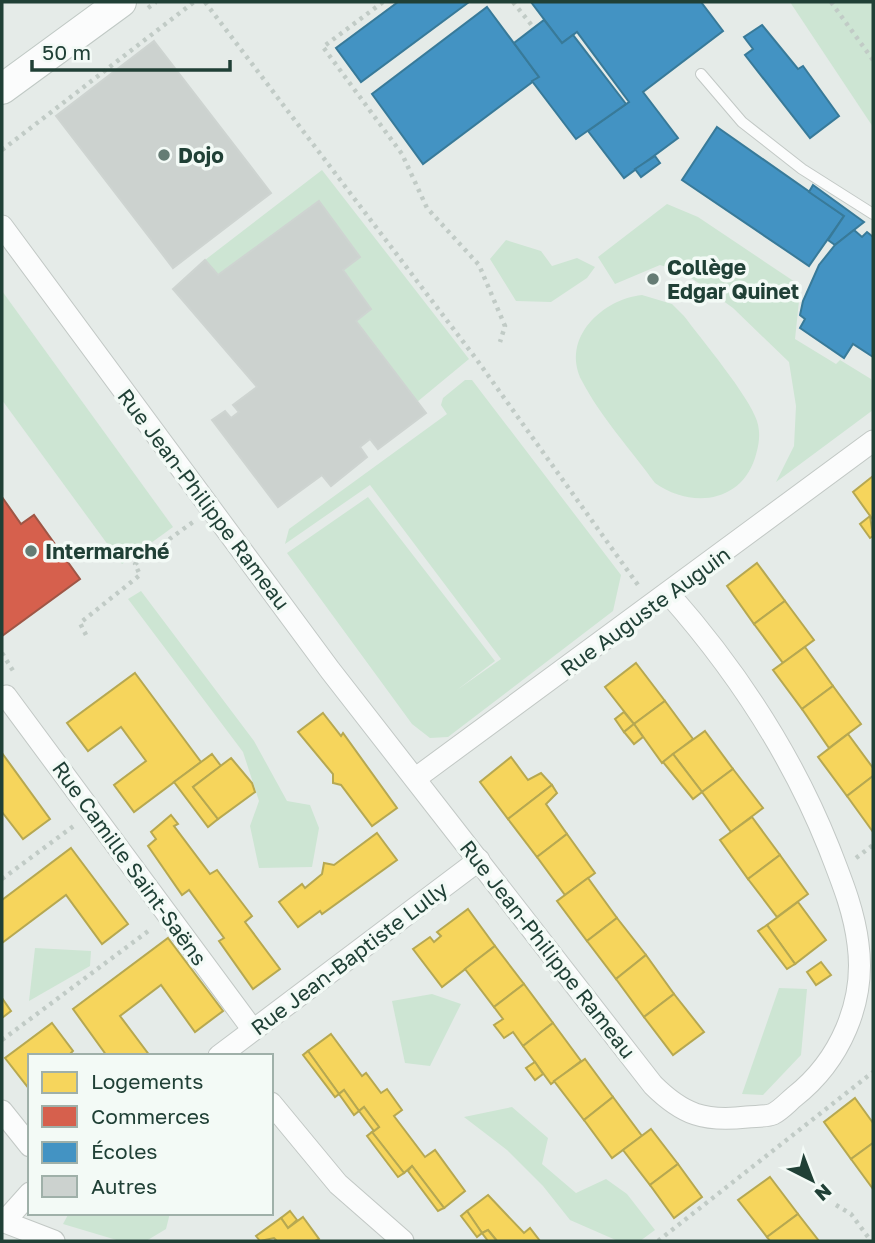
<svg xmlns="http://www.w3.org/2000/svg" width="875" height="1243" viewBox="0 0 875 1243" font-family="'Golos Text',sans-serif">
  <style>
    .green { fill: #cde5d3 }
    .homes { fill: #f6d55c; stroke: #b6a851; stroke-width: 2 }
    .shops { fill: #d6604d; stroke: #9f5646; stroke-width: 2 }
    .schools { fill: #4393c3; stroke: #387a99; stroke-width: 2 }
    .building { fill: #ccd2cf; stroke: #ced4d1; stroke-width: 2 }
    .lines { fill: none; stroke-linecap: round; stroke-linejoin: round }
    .lane-casing { stroke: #c2c8c5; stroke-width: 12 }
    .street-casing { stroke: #c2c8c5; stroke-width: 23 }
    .secondary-casing { stroke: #c0c9c5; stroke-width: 32 }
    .path { stroke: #c1cbc6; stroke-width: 4.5; stroke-dasharray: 3.5 5; stroke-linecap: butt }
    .lane { stroke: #fbfcfc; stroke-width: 10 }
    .street { stroke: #fbfcfc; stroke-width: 21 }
    .secondary { stroke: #fbfcfc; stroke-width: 30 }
    .poi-dot { fill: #657c74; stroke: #f3faf6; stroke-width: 2.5 }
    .labels { text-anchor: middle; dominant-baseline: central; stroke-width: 7; stroke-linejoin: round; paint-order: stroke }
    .poi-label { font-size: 21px; font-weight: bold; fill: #204036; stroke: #f3faf6; text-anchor: start }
    .street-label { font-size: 21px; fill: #204036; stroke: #f3faf6 }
  </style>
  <rect width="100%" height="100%" fill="#e5ebe8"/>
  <g class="green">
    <path d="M790,2H873V127Z"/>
    <path d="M322,170L469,359L417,402L356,321L371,309L343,270L360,256L319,201L218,275L205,260Z"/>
    <path d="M667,204L698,217L795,282L794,300L799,301L795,339L836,364L840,360L871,379L873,410L776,482L794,446L796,406L789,362L733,308L683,272L660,265L615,284L598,257Z"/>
    <path d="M506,240L541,251L552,266L577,258L595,267L587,278L551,302L516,301L490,259Z"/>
    <path d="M2,291L173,527L122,564L2,400Z"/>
    <path d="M642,295L672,304L684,316C702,340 749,396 757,421C761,434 759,445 755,458C740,504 690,508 655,483C632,451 600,416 582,381C560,338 603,299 642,295Z"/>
    <path d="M465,380H472L621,575L613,611L448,737L430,738L412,724L287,553L368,497L495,661L457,690L501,659L370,485L285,544L289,529L447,414L441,405L443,398Z"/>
    <path d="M141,591L254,741L287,801L310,805L319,828L312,867L259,868L250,826L259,801L243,752L128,599Z"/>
    <path d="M35,948L91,951L90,966L29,1001Z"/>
    <path d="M779,988L807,989L801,1055L763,1095L742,1094Z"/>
    <path d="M432,994L461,1004L430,1066L405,1063L392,1001Z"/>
    <path d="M512,1107L548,1138L542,1164L576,1193L606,1179L627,1194L655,1230L640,1241H618L570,1220L543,1186L507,1150L464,1117Z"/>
    <path d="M69,1213H170L166,1229L146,1241H120L63,1224Z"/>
  </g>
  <g class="homes">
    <path d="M873,476V520L853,492Z"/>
    <path d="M870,516L873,536L870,538L860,524Z"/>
    <path d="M757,563L785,601L754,624L727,586Z"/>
    <path d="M785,601L814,640L783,663L754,624Z"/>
    <path d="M805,647L833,686L802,709L773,670Z"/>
    <path d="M636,663L665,701L634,724L605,687Z"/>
    <path d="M135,673L201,762L134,812L114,785L146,761L121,727L88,751L67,723Z"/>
    <path d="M833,686L861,724L829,748L802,709Z"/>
    <path d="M665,701L693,739L662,763L634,724Z"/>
    <path d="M624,712L634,724L624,732L615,719Z"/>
    <path d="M323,713L341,736L343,733L397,808L372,826L341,785L333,783V774L298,732Z"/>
    <path d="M634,724L643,737L634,744L624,732Z"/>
    <path d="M705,731L733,769L702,792L673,754Z"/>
    <path d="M848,734L873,768V776L847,796L818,757Z"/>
    <path d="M2,753L50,819L23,839L2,812Z"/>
    <path d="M212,754L221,766L193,787L218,819L208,827L174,782Z"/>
    <path d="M673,754L702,792L693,799L663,762Z"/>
    <path d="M511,757L528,780L541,773L552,785L508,819L480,782Z"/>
    <path d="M231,758L252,783L255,792L218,819L193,787Z"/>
    <path d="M733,769L763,808L731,832L702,792Z"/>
    <path d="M873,776V832L847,796Z"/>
    <path d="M552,785L557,793L546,804L567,834L537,857L508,819Z"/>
    <path d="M171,815L178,824L174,826L210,874L217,870L252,916L245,922L280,969L253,989L219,941L224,938L189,890L182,895L148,846L156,839L151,832Z"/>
    <path d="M752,817L780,855L748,879L720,840Z"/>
    <path d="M377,833L397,860L322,914L320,911L298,927L279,902L302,884L305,888L322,874L324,863L334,865Z"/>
    <path d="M567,834L595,873L565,895L537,857Z"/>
    <path d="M71,848L128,924L102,944L66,895L2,943V900Z"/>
    <path d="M780,855L808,894L777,917L748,879Z"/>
    <path d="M588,878L617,918L587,941L557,901Z"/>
    <path d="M798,902L826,940L795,964L767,925Z"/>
    <path d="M468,909L495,946L442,987L413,949L430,937L434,942L441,936L437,932Z"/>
    <path d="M617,918L646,955L616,979L587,941Z"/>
    <path d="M767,925L795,964L787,969L758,931Z"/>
    <path d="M168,938L223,1011L195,1032L161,985L120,1016L150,1056H107L73,1009Z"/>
    <path d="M495,946L524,984L494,1007L465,969Z"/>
    <path d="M646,955L674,994L644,1017L616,979Z"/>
    <path d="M821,962L831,975L816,985L807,972Z"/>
    <path d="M524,984L553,1023L523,1046L513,1032L504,1038L494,1025L503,1019L494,1007Z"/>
    <path d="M674,994L704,1032L673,1055L644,1017Z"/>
    <path d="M2,998L11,1011L2,1018Z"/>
    <path d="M52,1023L73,1051L68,1056H30V1090L5,1058Z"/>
    <path d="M553,1023L581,1061L551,1084L523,1046Z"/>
    <path d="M331,1034L362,1076L366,1073L381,1093L387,1089L402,1110L394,1116L425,1157L435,1150L465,1191L444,1208L412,1166L404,1173L372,1132L379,1127L364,1107L359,1111L344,1090L339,1094L308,1051Z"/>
    <path d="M308,1051L339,1094L335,1097L303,1055Z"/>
    <path d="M585,1059L613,1097L584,1120L554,1081Z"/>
    <path d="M535,1062L543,1074L535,1080L526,1068Z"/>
    <path d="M344,1090L359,1111L354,1115L339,1094Z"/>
    <path d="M613,1097L642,1136L612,1158L584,1120Z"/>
    <path d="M855,1098L873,1123V1143L851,1159L824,1122Z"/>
    <path d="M364,1107L379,1127L374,1131L359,1111Z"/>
    <path d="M651,1129L678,1164L650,1185L623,1150Z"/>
    <path d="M372,1132L404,1173L398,1177L367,1136Z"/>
    <path d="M873,1143V1189L851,1159Z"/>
    <path d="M678,1164L702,1197L674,1218L650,1185Z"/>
    <path d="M412,1166L444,1208L438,1211L408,1171Z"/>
    <path d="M770,1177L798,1214L767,1237L738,1200Z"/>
    <path d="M488,1195L524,1233L530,1228L540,1241H497L488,1230L482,1233L467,1211Z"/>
    <path d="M290,1211L297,1220L288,1228L281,1218Z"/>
    <path d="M467,1211L482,1233L477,1237L461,1216Z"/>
    <path d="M798,1214L819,1241H770L767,1237Z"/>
    <path d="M303,1217L319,1239L315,1241H277L274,1238L260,1241L256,1236L281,1218L288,1228Z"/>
    <path d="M488,1230L497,1241H488L482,1233Z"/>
  </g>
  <path class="shops" d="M2,497L21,524L34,515L80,579L2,636Z"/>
  <g class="schools">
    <path d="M398,2H469L361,82L336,48Z"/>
    <path d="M531,2H701L723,31L643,92L678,138L624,178L588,131L629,102L577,32L562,43Z"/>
    <path d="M487,7L539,77L423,164L372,94Z"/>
    <path d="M544,20L562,43L573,35L626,104L576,139L532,81L539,77L514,43Z"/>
    <path d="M762,25L798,69L803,66L839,116L810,138L745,55L753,49L744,37Z"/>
    <path d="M717,127L844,216L809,266L682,180Z"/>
    <path d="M655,156L660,163L641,177L635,169Z"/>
    <path d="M813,185L864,222L835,245L828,240L844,216L809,192Z"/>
    <path d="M854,230L862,237L867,232L873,237V357L853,344L844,358L800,328L805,319L800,315L803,301L819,265L835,245Z"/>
  </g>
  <g class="building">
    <path d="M154,41L271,193L173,268L56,116Z"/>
    <path d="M319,201L360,257L343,270L371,309L356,321L426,413L378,449L370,439L360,447L367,457L331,486L322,475L278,507L212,420L225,411L231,418L239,412L233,405L257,387L173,289L205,260L218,275Z"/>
  </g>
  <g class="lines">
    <g class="lane-casing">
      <path id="lane" d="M701,74L742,122L802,169L873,214"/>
    </g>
    <g class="street-casing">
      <g id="street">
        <path d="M2,226L330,670L653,1085C683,1115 705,1122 747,1117C755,1116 766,1117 773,1114C781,1110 788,1102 794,1097C840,1061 866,1002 858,944C854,910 841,879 829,848C791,753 737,671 669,594"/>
        <path d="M2,699L6,696L253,1030"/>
        <path d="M416,778L873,441"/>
        <path d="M219,1056L479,860"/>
        <path d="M271,1103L338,1184L403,1241"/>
        <path d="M2,1111L30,1146"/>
        <path d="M2,1221L54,1241"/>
        <path d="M4,1222L30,1193"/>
      </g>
    </g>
    <g class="secondary-casing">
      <path id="secondary" d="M2,89L121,2"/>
    </g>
    <g class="path">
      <path d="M205,2L477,360L638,585"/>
      <path d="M383,2L323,47L402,154L427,208L479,265L505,326L500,342"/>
      <path d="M513,2L534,28"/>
      <path d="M831,2L873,60"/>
      <path d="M148,8L156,2"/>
      <path d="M2,150L194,2"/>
      <path d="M86,635L80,623L140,575L135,564L193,522"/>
      <path d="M2,653L15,674"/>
      <path d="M856,858L873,845"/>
      <path d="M2,879L75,825"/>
      <path d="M2,1040L151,929"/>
      <path d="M836,1205L851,1214L871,1241"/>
      <path d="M658,1241L873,1072"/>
    </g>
    <use href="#lane" class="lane"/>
    <use href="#street" class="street"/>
    <use href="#secondary" class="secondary"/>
  </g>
  <g class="poi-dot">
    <circle cx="164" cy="155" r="7"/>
    <circle cx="653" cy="279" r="7"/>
    <circle cx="31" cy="551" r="7"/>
  </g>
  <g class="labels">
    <g class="poi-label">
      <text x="178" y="155">Dojo</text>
      <text x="667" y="267">Collège<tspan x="667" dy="24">Edgar Quinet</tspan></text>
      <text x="45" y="551">Intermarché</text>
    </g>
    <g class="street-label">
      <text transform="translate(204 499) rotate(53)">Rue Jean-Philippe Rameau</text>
      <text transform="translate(645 611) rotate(-36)">Rue Auguste Auguin</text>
      <text transform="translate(130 863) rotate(54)">Rue Camille Saint-Saëns</text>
      <text transform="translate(548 949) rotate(52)">Rue Jean-Philippe Rameau</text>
      <text transform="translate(349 958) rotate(-37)">Rue Jean-Baptiste Lully</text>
    </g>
  </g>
  <rect width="875" height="1243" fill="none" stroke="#204036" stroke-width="7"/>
  <rect x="28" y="1054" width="245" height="161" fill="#f3faf6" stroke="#9fb0a9" stroke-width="2"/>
  <rect x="42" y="1072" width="35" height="21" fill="#f6d55c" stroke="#9fb0a9" stroke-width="2"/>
  <text x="91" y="1089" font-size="21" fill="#204036">Logements</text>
  <rect x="42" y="1106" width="35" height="21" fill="#d6604d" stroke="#9fb0a9" stroke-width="2"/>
  <text x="91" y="1124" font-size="21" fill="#204036">Commerces</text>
  <rect x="42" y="1142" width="35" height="21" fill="#4393c3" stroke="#9fb0a9" stroke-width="2"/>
  <text x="91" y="1159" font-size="21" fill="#204036">Écoles</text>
  <rect x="42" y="1176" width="35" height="21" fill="#ccd2cf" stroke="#9fb0a9" stroke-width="2"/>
  <text x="91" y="1194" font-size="21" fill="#204036">Autres</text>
  <g transform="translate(812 1180) rotate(138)" stroke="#f3faf6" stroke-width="5" paint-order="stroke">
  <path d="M0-5L12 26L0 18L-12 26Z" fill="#204036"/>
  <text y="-10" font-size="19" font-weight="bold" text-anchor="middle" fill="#204036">N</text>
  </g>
  <path d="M32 60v10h198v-10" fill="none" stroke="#204036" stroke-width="3.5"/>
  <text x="42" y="60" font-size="21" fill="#204036" stroke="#f3faf6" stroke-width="5" paint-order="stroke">50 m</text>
</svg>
